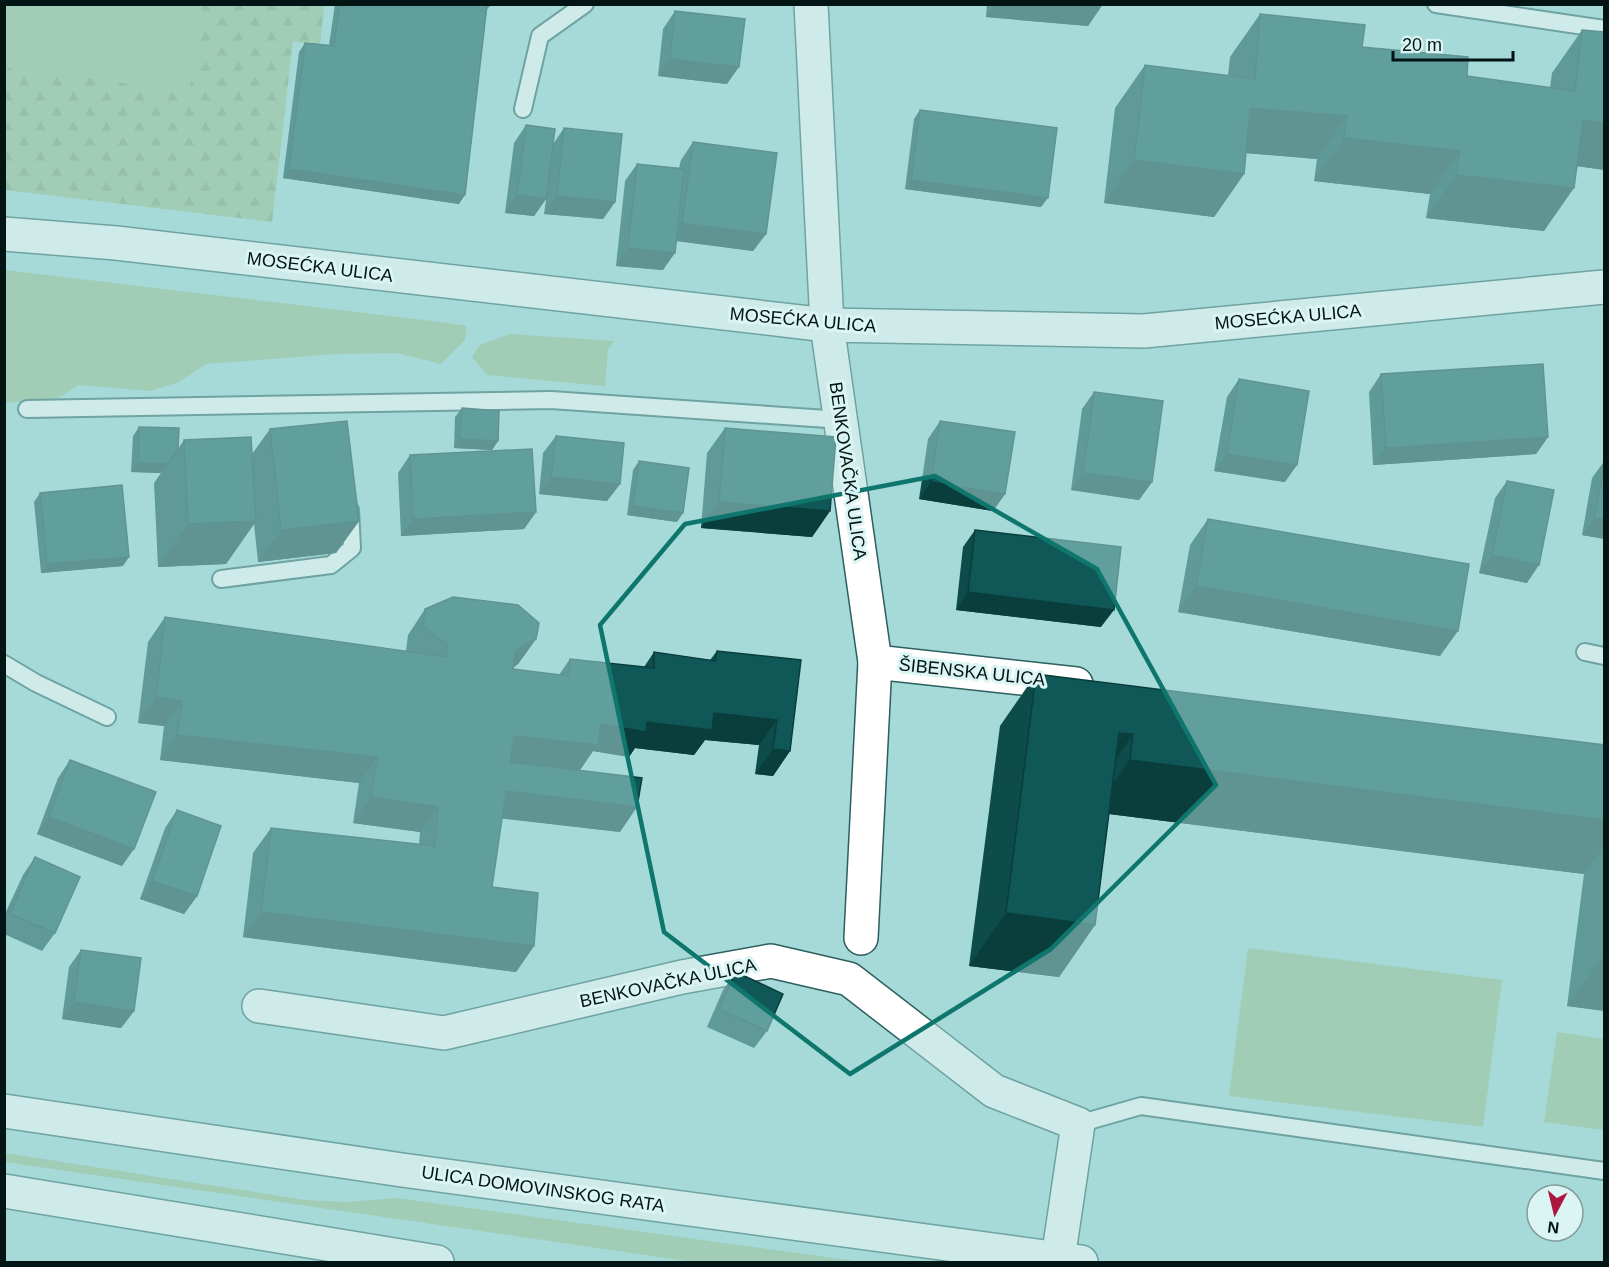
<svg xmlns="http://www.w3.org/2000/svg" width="1609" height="1267" viewBox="0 0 1609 1267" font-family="Helvetica,sans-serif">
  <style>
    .grass { fill: #9cba89 }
    .forest { fill: url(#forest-firs) }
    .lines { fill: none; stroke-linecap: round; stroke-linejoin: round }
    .lane-casing { stroke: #2d5f5e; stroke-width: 20 }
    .street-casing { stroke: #2d5f5e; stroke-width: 36 }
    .secondary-casing { stroke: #2d5f5e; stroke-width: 36 }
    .lane { stroke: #fff; stroke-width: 16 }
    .street { stroke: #fff; stroke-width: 33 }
    .secondary { stroke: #fff; stroke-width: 33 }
    .wall { fill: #0d4c4b }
    .shaded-wall { fill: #0a3e3d }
    .building { fill: #0f5857; stroke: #0a3e3d; stroke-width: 1.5 }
    .marked { fill: none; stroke: #0f766e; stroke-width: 4.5; stroke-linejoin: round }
    .labels { text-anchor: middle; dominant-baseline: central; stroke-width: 6; stroke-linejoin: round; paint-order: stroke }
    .street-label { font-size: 18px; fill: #021514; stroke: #dbf5f4 }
  </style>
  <defs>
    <pattern id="forest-firs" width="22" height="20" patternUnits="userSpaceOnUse" patternTransform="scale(1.5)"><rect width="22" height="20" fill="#9cba89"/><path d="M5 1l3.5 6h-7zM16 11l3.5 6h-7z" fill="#859f75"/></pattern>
  </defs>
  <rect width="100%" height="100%" fill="#a5dad8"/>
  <g class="grass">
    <path d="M5,5H200L189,93L13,66L5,70Z"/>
    <path d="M5,270L440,322L467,326L465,340L441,364L397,353L337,354L206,364L179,382L150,391L78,385L57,399L5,403Z"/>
    <path d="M510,334L614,341L608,350L605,386L487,375L472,357L480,345Z"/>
    <path d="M1248,948L1502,980L1483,1127L1229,1096Z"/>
    <path d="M1557,1032L1604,1039V1130L1544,1122Z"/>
    <path d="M5,1153L305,1200L347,1202L396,1198L863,1262H694L5,1162Z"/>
  </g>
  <path class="forest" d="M200,5H324L320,46L293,41L272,222L5,190V70L13,66L189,93Z"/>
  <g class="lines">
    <g class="lane-casing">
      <g id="lane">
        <path d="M1436,4L1604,29"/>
        <path d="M523,109L540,36L585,4"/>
        <path d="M27,409L551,400L842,420"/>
        <path d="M221,579L331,565L352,548L350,510"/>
        <path d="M1585,652L1604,656"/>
        <path d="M4,664L36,683L107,717"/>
        <path d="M1078,1124L1141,1106L1604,1171"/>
      </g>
    </g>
    <g class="street-casing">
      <g id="street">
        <path d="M811,4L827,325L875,662L861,938"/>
        <path d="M4,234L116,243L827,325L1144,331L1604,287"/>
        <path d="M875,662L1076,684"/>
        <path d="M259,1006L444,1033L682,977L771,961L849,979L994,1091L1078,1124L1058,1259"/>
      </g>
    </g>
    <g class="secondary-casing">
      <g id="secondary">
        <path d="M4,1111L402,1170L1081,1262"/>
        <path d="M4,1191L437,1262"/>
      </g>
    </g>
    <use href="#lane" class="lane"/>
    <use href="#street" class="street"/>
    <use href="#secondary" class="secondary"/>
  </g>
  <g class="wall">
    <path d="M335,4H492L486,10L459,204L283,178L299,52L305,43L329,45Z"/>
    <path d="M987,4H1103L1088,26L986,17Z"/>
    <path d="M675,11L727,84L658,76L663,29Z"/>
    <path d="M1260,14L1362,47L1467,76L1550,88L1552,73L1582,30L1605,170L1577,166L1544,231L1426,218L1430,194L1314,181L1317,159L1246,153L1244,174L1214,217L1104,203L1115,108L1145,65L1228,76L1230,57Z"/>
    <path d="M920,110L1041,207L905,189L914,119Z"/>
    <path d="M526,125L553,144L564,128L615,202L603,219L544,214L546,199L534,216L505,213L514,143Z"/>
    <path d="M693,142L766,234L753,251L676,241L663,270L616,266L625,181L637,164L679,168L681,160Z"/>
    <path d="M1381,374L1548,437L1536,454L1373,465L1369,392Z"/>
    <path d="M1239,379L1285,482L1214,471L1227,397Z"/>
    <path d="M1094,392L1152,482L1139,500L1071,490L1082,409Z"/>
    <path d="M462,408L498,441L492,450L454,448L455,417Z"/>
    <path d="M940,421L1005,494L993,511L919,499L928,439Z"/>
    <path d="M139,427L178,449L184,440L252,454L270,429L359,521L336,553L258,562L254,524L226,564L158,567L154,483L161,473L131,472L133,436Z"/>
    <path d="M725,428L830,511L812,537L701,528L707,453Z"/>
    <path d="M556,436L620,484L607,501L539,494L543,453Z"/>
    <path d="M410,455L536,512L524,529L401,536L398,473Z"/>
    <path d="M1605,460V539L1582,535L1592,478Z"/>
    <path d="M639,461L677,522L627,515L633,470Z"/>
    <path d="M1507,481L1527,583L1479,573L1495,498Z"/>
    <path d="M40,493L123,566L41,573L34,502Z"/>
    <path d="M1208,519L1440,656L1178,612L1190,545Z"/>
    <path d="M975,530L1101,627L956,610L963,547Z"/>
    <path d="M425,609L536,639L518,664L513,668V669L559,675L570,659L644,667L654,652L710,660L717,651L801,660L790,751L773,776L755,774L759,745L705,740L694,755L635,748L629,757L593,751L580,770L620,832L502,818L492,887L534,946L516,972L243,937L253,853L271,828L419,845L420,832L353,823L359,783L160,760L164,726L138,723L148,642L165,617L406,651L408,635Z"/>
    <path d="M1036,674L1605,745V1011L1567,1006L1584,874L1109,814L1095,925L1059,977L969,966L1000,726Z"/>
    <path d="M70,760L122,866L37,834L58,778Z"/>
    <path d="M177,810L197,896L184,914L140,899L165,828Z"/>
    <path d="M35,857L55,933L42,951L4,934V916L23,875Z"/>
    <path d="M81,950L134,1011L121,1028L62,1019L69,967Z"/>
    <path d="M736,972L767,1031L754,1048L707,1027L723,990Z"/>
  </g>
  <g class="shaded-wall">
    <path d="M488,4H492L480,14Z"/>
    <path d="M995,4H1103L1088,26L986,17Z"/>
    <path d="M670,59L739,67L727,84L658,76Z"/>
    <path d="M1250,108L1347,116L1317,159L1220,151Z"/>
    <path d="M1583,120L1605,123V170L1553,163Z"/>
    <path d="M1344,138L1460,151L1430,194L1314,181Z"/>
    <path d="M1134,160L1244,174L1214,217L1104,203Z"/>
    <path d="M289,169L465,195L459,204L283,178Z"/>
    <path d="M1456,175L1574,188L1544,231L1426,218Z"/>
    <path d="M911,180L1048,198L1041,207L905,189Z"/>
    <path d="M517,195L546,199L534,216L505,213Z"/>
    <path d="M557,196L615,202L603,219L544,214Z"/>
    <path d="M682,223L766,234L753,251L670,240Z"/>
    <path d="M628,248L675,253L663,270L616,266Z"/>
    <path d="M1548,437L1536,454L1373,465L1386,448Z"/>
    <path d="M460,439L498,441L492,450L454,448Z"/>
    <path d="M1227,454L1297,465L1285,482L1214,471Z"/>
    <path d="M138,463L168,464L161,473L131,472Z"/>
    <path d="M1083,473L1152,482L1139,500L1071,490Z"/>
    <path d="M551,477L620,484L607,501L539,494Z"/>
    <path d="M931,482L1005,494L993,511L919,499Z"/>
    <path d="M719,502L830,511L812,537L701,528Z"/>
    <path d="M633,506L683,513L677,522L627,515Z"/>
    <path d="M536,512L524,529L401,536L413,519Z"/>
    <path d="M1594,518L1605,519V539L1582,535Z"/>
    <path d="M256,521L226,564L158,567L188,524Z"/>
    <path d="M359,521L336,553L258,562L281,530Z"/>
    <path d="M1492,555L1539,565L1527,583L1479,573Z"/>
    <path d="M129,557L123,566L41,573L47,564Z"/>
    <path d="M1196,586L1458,631L1440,656L1178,612Z"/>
    <path d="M968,592L1114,610L1101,627L956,610Z"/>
    <path d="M536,639L518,664L497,677L515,651Z"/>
    <path d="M156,697L182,701L164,726L138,723Z"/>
    <path d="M714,713L777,720L759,745L705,740L694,755L635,748L629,757L593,751L580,770L496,762L514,736L601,724L647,722Z"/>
    <path d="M1119,733L1133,734L1097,787Z"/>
    <path d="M177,735L377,757L359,783L160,760Z"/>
    <path d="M773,749L790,751L773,776L755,774Z"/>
    <path d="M1130,760L1605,820V844L1584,874L1093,812Z"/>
    <path d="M506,791L637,807L620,832L488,817Z"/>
    <path d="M371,797L438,807L420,832L353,823Z"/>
    <path d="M49,817L134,849L122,866L37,834Z"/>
    <path d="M152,881L197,896L184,914L140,899Z"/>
    <path d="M261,912L534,946L516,972L243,937Z"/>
    <path d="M1006,913L1095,925L1059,977L969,966Z"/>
    <path d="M1604,954H1605V1011L1567,1006Z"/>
    <path d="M74,1002L134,1011L121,1028L62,1019Z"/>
  </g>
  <g class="building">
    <path d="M340,4H488L487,5L465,195L289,169L305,43L334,46Z"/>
    <path d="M675,11L745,19L739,67L670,59Z"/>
    <path d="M1260,14L1365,25L1362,47L1468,57L1467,76L1575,91L1582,30L1605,32V123L1583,120L1574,188L1456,175L1460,151L1344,138L1347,116L1250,108L1244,174L1134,160L1145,65L1255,79Z"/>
    <path d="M920,110L1057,128L1048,198L911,180Z"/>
    <path d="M526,125L555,129L546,199L517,195Z"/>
    <path d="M564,128L622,134L615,202L557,196Z"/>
    <path d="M693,142L777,153L766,234L682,223Z"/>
    <path d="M637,164L684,169L675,253L628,248Z"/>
    <path d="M1543,364L1548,437L1386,448L1381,374Z"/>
    <path d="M1239,379L1309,391L1297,465L1227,454Z"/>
    <path d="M1094,392L1163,401L1152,482L1083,473Z"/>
    <path d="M462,408L499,411L498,441L460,439Z"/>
    <path d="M347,421L359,521L281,530L270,429Z"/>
    <path d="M940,421L1015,432L1005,494L931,482Z"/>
    <path d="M139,427L179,428L178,449L168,464L138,463Z"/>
    <path d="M725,428L836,437L830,511L719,502Z"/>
    <path d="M556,436L624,443L620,484L551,477Z"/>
    <path d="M251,437L256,521L188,524L184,440Z"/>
    <path d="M532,449L536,512L413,519L410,455Z"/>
    <path d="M639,461L689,468L683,513L633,506Z"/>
    <path d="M1605,461V519L1594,518Z"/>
    <path d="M1507,481L1554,490L1539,565L1492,555Z"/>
    <path d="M122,485L129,557L47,564L40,493Z"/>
    <path d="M1208,519L1469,564L1458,631L1196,586Z"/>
    <path d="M975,530L1121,547L1114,610L968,592Z"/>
    <path d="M453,597L518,605L539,623L536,639L515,651L513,669L568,676L570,659L654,668V652L715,661L717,651L801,660L790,751L773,749L777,720L714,713L712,730L647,722L646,732L601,724L598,745L514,736L510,762L642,778L637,807L506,791L492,887L538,893L534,946L261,912L271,828L435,846L438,807L371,797L377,757L177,735L182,701L156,697L165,617L446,657L448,645L423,627L425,609Z"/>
    <path d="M1036,674L1605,745V820L1130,760L1133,734L1119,733L1095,925L1006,913Z"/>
    <path d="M70,760L156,792L134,849L49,817Z"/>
    <path d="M177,810L221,826L197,896L152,881Z"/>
    <path d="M35,857L80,877L55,933L10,914Z"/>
    <path d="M81,950L141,958L134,1011L74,1002Z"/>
    <path d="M736,972L783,994L767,1031L719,1009Z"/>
  </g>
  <path d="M0 0H1609V1267H0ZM935,476L1097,569L1216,785L1051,949L850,1074L664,932L600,625L685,524Z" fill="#a5dad8" fill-opacity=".55" fill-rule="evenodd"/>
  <path class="marked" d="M935,476L1097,569L1216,785L1051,949L850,1074L664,932L600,625L685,524Z"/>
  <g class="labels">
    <g class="street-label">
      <text transform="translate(320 267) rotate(7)">MOSEĆKA ULICA</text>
      <text transform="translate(1288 317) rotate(-5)">MOSEĆKA ULICA</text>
      <text transform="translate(803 320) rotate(5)">MOSEĆKA ULICA</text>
      <text transform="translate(848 471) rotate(82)">BENKOVAČKA ULICA</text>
      <text transform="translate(972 672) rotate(6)">ŠIBENSKA ULICA</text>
      <text transform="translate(668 983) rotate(-12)">BENKOVAČKA ULICA</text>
      <text transform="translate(543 1189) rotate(8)">ULICA DOMOVINSKOG RATA</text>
    </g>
  </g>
  <rect width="1609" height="1267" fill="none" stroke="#021514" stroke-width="12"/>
  <g transform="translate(1555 1213) rotate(187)"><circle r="28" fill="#dbf5f4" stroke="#849b9a" stroke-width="1.5"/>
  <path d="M0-4.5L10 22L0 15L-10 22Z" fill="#ac173f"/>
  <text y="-9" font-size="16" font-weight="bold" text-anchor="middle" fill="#021514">N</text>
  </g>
  <path d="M1393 51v9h120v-9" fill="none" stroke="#021514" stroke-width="3"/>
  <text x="1402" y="51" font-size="18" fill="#021514" stroke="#dbf5f4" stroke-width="4.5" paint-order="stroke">20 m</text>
</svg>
